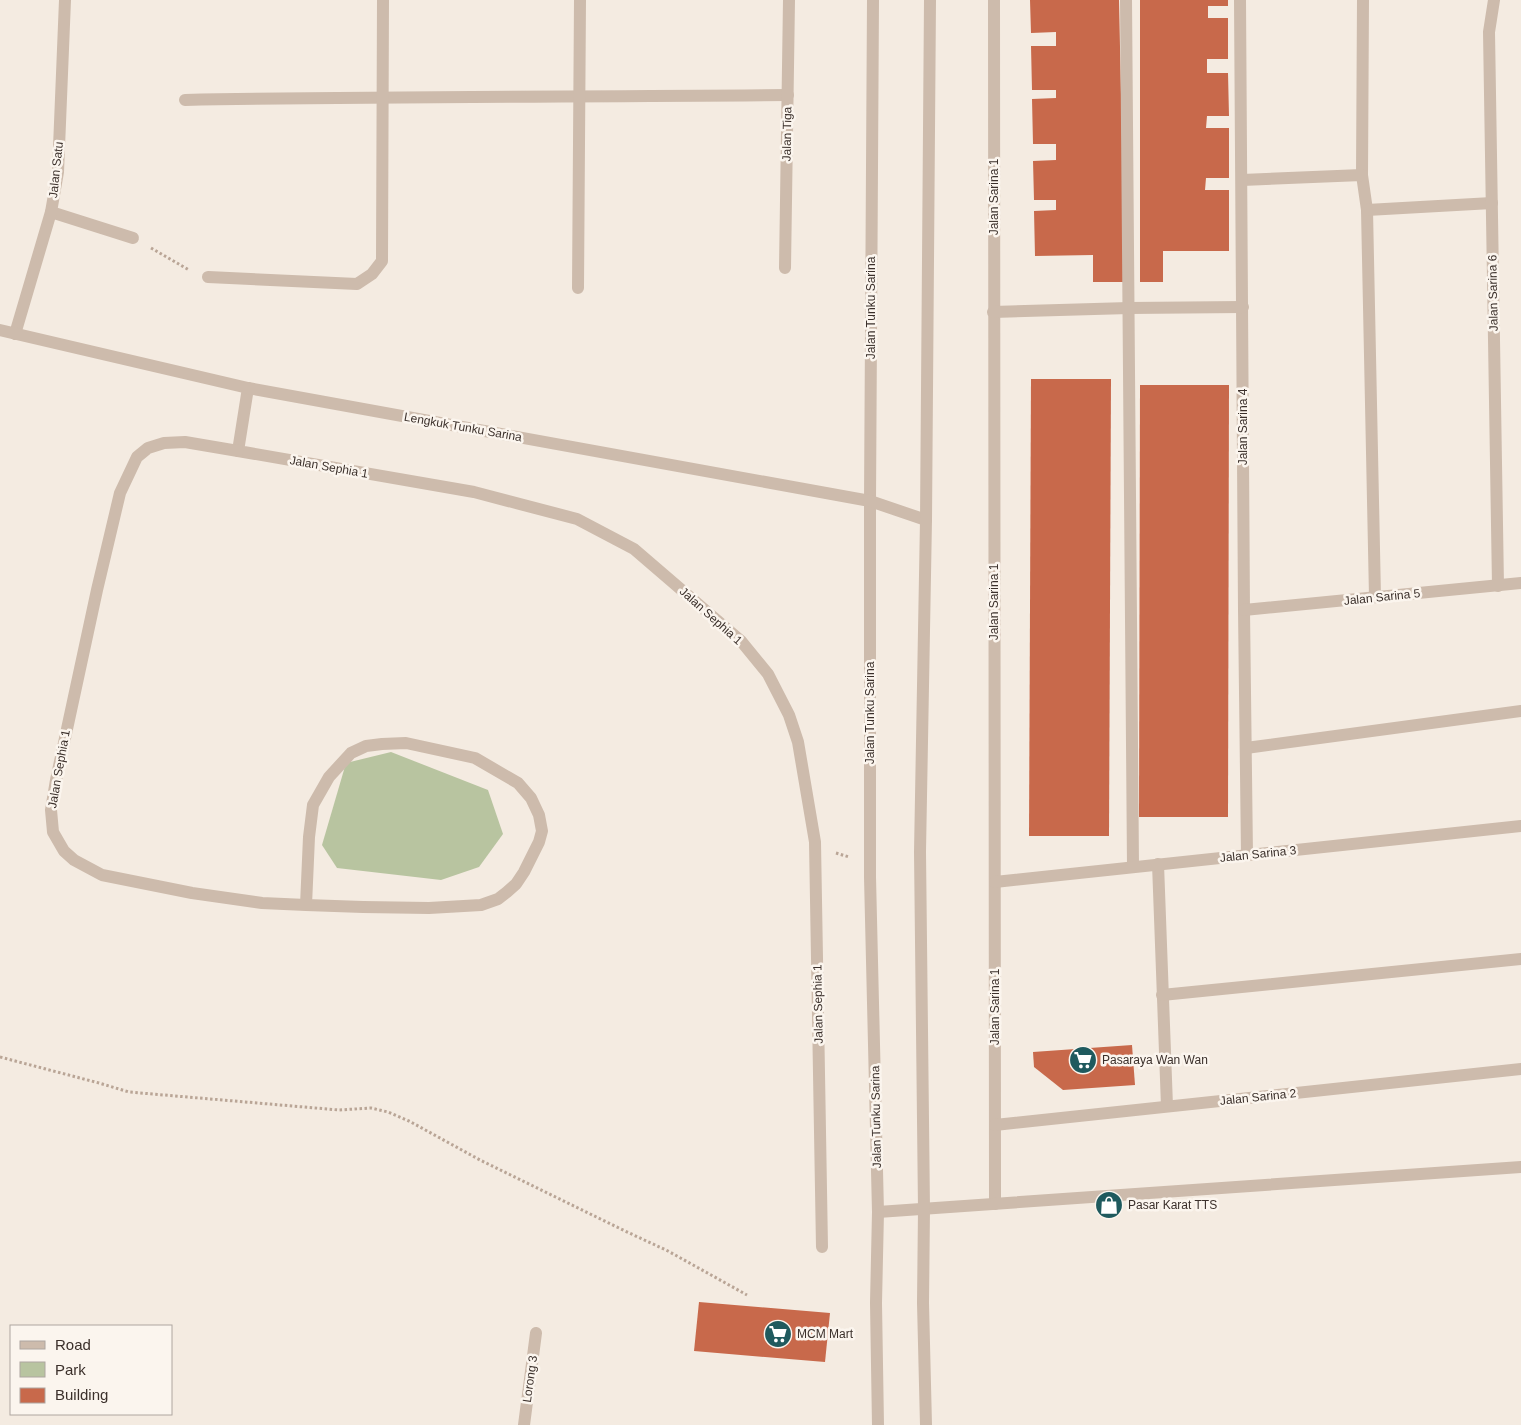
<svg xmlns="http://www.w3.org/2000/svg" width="1521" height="1425" viewBox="0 0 1521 1425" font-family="Helvetica,sans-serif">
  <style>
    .green { fill: #b8c4a0 }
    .building { fill: #c8694b }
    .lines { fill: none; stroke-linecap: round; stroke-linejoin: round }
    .path { stroke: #b9a596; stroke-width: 3; stroke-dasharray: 2.5 2.5; stroke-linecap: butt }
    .service { stroke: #cdbbac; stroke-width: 12 }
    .minor { stroke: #cdbbac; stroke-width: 12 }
    .tertiary { stroke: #cdbbac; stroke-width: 12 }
    .labels { text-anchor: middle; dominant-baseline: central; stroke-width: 5; stroke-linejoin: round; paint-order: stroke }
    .street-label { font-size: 12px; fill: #3b302b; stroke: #fbf5ee }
    .poi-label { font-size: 12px; fill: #3b302b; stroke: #fbf5ee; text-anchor: start }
  </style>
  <rect width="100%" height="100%" fill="#f4ebe1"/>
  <path class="green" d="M391,752L488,790L503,834L479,867L441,880L337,868L322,845L346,763Z"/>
  <g class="building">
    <path d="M1030,0H1119L1125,282H1093V255L1035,256L1034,211L1056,210V200H1034L1033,161L1056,160V144H1033L1032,99L1056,98V90H1032L1031,46H1056V32L1031,33Z"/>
    <path d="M1140,0H1228V6H1208V18H1228V59H1207V73H1228L1229,116H1207L1206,128H1229V178H1206L1205,190H1229V251H1163V282H1140Z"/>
    <path d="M1031,379H1111L1109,836H1029Z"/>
    <path d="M1140,385H1229L1228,817H1139Z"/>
    <path d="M1132,1045L1135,1085L1063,1090L1034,1067L1033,1052Z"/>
    <path d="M699,1302L830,1313L825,1362L694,1351Z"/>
  </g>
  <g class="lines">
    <g class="path">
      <path d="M151,248L189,270"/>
      <path d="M836,853L849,857"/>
      <path d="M0,1057L99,1083L129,1092L339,1110L371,1108L388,1112L409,1121L480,1160L625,1231L668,1251L747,1295"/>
    </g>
    <g class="service">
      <path d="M1126,0L1133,867"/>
      <path d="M1363,0L1362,175L1367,210L1375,597"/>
      <path d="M185,100C386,96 587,97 788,95"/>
      <path d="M1242,180L1362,175"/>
      <path d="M1367,210L1492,203"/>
      <path d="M51,212L133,238"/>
      <path d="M785,268L789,0"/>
      <path d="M208,277L357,284L372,274L382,261L383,0"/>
      <path d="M578,288L580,0"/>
      <path d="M15,334L51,212L58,172L65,0"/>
      <path d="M1246,748L1521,711"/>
      <path d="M1158,864L1167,1106"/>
      <path d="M1162,995L1521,959"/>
    </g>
    <g class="minor">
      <path d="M994,0L995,1204"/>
      <path d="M1240,0L1244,610L1247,855"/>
      <path d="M1494,0L1489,32L1498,586"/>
      <path d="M993,312L1129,308L1243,307"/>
      <path d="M248,388L238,451L474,492L577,519L634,549L741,641L768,674L789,715L798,742L815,842L822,1247"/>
      <path d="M238,451L185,442L164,443L148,448L137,457L120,493L97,590L56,780L51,810L53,832L64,851L74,860L102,875L192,893L262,903L306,905L363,907L429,908L481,905L498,899L507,892L516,884L524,872L539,842L542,831L539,815L531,798L518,783L475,758L406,743L382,744L366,746L351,753L329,777L313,805L309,837L306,905"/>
      <path d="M1244,610L1521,583"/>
      <path d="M995,882L1521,826"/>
      <path d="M995,1125L1521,1069"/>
      <path d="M878,1212L1521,1167"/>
      <path d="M524,1425L536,1333"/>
    </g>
    <g class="tertiary">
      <path d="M873,0L870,501V877L878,1212L876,1303L878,1425"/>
      <path d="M0,330L248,388L870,501L926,520"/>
      <path d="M926,1425L923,1303L924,1209L920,852L926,520L930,0"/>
    </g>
  </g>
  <defs>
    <g id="supermarket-disc" transform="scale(1.4375)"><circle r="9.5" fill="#1f5a5e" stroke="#fbf5ee"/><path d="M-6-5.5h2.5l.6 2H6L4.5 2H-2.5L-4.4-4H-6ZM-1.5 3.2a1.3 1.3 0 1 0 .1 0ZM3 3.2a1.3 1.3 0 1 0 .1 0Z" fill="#fff"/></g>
    <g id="shop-disc" transform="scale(1.4375)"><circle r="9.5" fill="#1f5a5e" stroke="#fbf5ee"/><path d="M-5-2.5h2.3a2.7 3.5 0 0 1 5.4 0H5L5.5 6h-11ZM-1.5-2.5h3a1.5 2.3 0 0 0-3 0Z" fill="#fff"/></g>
  </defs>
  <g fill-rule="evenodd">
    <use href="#supermarket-disc" x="1083" y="1060"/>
    <use href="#shop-disc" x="1109" y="1205"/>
    <use href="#supermarket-disc" x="778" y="1334"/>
  </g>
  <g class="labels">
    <g class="street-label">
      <text transform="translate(787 134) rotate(-89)">Jalan Tiga</text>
      <text transform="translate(56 170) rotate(-84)">Jalan Satu</text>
      <text transform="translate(994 197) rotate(-90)">Jalan Sarina 1</text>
      <text transform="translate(1493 293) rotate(-91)">Jalan Sarina 6</text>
      <text transform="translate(871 308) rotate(-90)">Jalan Tunku Sarina</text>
      <text transform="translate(463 427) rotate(10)">Lengkuk Tunku Sarina</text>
      <text transform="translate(1243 427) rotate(-90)">Jalan Sarina 4</text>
      <text transform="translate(329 467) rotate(10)">Jalan Sephia 1</text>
      <text transform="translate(1382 597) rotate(-6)">Jalan Sarina 5</text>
      <text transform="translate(994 602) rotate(-90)">Jalan Sarina 1</text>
      <text transform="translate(711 616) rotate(42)">Jalan Sephia 1</text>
      <text transform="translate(870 713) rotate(-90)">Jalan Tunku Sarina</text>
      <text transform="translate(59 769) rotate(-80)">Jalan Sephia 1</text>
      <text transform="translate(1258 854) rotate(-6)">Jalan Sarina 3</text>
      <text transform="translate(818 1004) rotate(-91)">Jalan Sephia 1</text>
      <text transform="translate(995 1007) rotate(-90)">Jalan Sarina 1</text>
      <text transform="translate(1258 1097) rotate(-6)">Jalan Sarina 2</text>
      <text transform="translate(876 1117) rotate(-91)">Jalan Tunku Sarina</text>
      <text transform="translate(530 1379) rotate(-82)">Lorong 3</text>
    </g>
    <g class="poi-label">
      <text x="1102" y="1060">Pasaraya Wan Wan</text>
      <text x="1128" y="1205">Pasar Karat TTS</text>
      <text x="797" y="1334">MCM Mart</text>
    </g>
  </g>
  <rect x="10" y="1325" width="162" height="90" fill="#fbf5ee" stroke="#aea6a0"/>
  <rect x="20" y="1341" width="25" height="8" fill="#cdbbac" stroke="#aea6a0"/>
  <text x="55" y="1350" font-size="15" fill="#3b302b">Road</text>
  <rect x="20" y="1362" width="25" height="15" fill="#b8c4a0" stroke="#aea6a0"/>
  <text x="55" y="1375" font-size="15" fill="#3b302b">Park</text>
  <rect x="20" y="1388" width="25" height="15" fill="#c8694b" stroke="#aea6a0"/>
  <text x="55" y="1400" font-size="15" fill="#3b302b">Building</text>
</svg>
